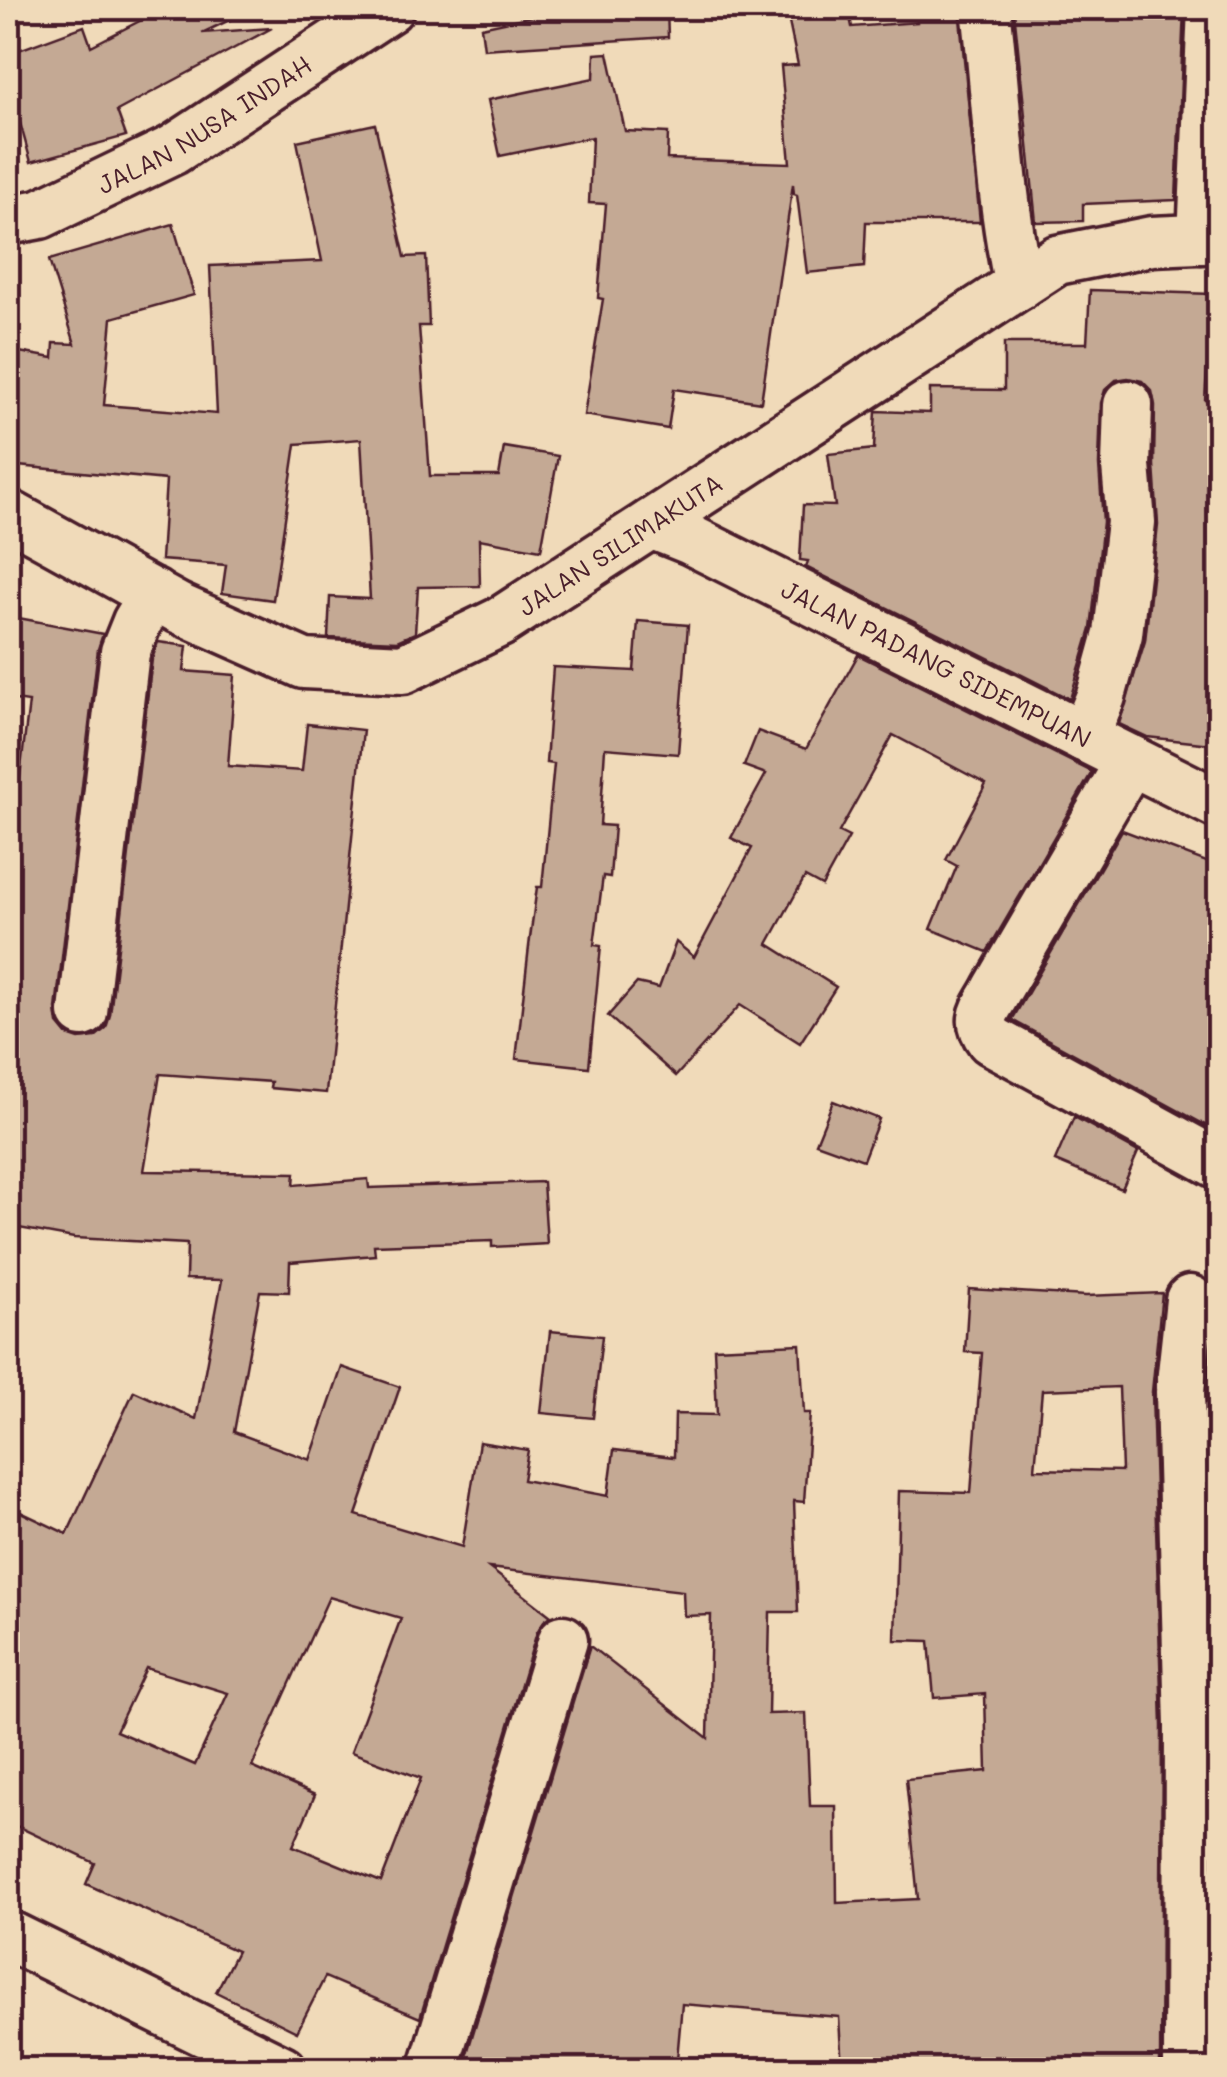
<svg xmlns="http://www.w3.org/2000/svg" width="1227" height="2077" viewBox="0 0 1227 2077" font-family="Mali,sans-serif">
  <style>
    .building { fill: #c4a994; stroke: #4a1f2b; stroke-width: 2.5; fill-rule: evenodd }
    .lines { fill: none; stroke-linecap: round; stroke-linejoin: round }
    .minor-casing { stroke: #4a1f2b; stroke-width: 55 }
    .minor { stroke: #f0dab9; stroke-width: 48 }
    .labels { text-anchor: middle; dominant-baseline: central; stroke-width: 8; stroke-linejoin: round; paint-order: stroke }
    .street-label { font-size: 25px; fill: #4a1f2b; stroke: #f0dab9 }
  </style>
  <rect width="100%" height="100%" fill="#f0dab9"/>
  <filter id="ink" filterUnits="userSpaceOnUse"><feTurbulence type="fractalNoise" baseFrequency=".01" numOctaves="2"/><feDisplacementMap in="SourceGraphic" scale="20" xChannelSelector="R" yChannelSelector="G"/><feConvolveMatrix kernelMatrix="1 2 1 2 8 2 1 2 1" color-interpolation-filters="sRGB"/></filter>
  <g filter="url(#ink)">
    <g class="building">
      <path d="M165,8H255L202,33L272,28L117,111L126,136L31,162L8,80V54L84,26L91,46Z"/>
      <path d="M570,8H667L668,37L484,49L481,27Z"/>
      <path d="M786,8H848L852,27L917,22L916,8H959L980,222H866L864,267L807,273L797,195L794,194L793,184L761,402L674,389L668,429L584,415L603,299L598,298L606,204L589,203L592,137L500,156L488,100L594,78L595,54L608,53L625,131L668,133L667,159L790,163L781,66L798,65Z"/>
      <path d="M1040,8H1184L1176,200L1083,204V221L1036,222L1014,10Z"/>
      <path d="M375,124L405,257L426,256L429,326H419L430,476H499L504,447L558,456L541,550L479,539L480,586L418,587L415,633L397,641L328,638L330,597L370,599L361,439L296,444L273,600L222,593L226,565L161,560L166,480L8,465V350L53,358L54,343L75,344L49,260L173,224L194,295L112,318L104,405L217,414L210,266L322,261L297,141Z"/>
      <path d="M1090,290L1212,294L1205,400L1220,401V745L1147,737L1119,724L1145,641L1158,525L1154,465L1155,405L1152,391L1142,381L1128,378L1116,380L1105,390L1101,403L1099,465L1103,522L1091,629L1070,699L806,567L808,561L800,560L803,505L835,506L828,454L874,449L876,411L930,413V389L1004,390V343H1087Z"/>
      <path d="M8,616L103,634L98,649L56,1009L58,1024L67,1035L79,1039L95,1037L106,1028L110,1015L152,659L158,642L187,646L184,671L235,675L228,766L302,771L307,724L363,730L326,1093L270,1088L271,1082L160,1074L144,1171L295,1173L294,1185L368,1179L369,1188L543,1182L547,1244L492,1247V1241L374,1245L375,1255L290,1262L289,1292L260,1291L234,1432L310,1460L342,1367L400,1387L356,1515L462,1547L479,1442L528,1450L523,1480L608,1496L614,1450L674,1457L675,1414L717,1415L714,1348L800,1344L804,1413H810L804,1502L794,1501L798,1612H770L768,1714L806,1713L810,1806H836L837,1903L918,1899L906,1779L987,1771L985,1694L934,1698L929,1641L895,1640L899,1491L971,1493L982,1353L965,1352L969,1289L1086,1296L1162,1293L1152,1392L1162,1726L1160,2066L842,2070L839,2017L682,2004L676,2070H462L590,1646L708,1738L711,1615L684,1616L683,1591L489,1568L551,1616L544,1621L537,1632L420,2018L325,1977L297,2032L216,1992L237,1951L86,1884L95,1863L8,1822V1506L67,1534L134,1391L196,1419L222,1280L186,1279L187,1244L74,1238L8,1226V909L18,835L13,834L29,702L8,699ZM1119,1387L1122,1471L1035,1469L1042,1390ZM329,1597L401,1618L351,1752L421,1778L381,1882L293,1846L315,1795L252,1767ZM146,1668L228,1693L195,1765L116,1731Z"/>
      <path d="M638,621L688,625L678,754L605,748L600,825L614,826L610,877L603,876L594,945L601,946L589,1067L516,1059L530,938L537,887H542L554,764L546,763L553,667L634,671Z"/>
      <path d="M858,655L1092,772L987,952L931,929L957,866L946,860L986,784L893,735L839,832L849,837L822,886L805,877L768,944L836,987L800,1043L740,1005L676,1076L608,1016L637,983L659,988L676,942L694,957L752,848L731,838L766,774L744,766L758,731L806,749Z"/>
      <path d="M1122,830L1220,867V1133L1012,1020Z"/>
      <path d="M833,1101L879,1119L863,1160L816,1143Z"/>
      <path d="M1074,1117L1138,1152L1122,1189L1055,1161Z"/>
      <path d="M550,1331L602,1336L593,1418L541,1413Z"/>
      <path d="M1210,1368L1220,1369V2067H1216V1725L1208,1393Z"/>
    </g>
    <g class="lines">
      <g class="minor-casing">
        <g id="minor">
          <path d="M986,8C997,100 999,194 1019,285"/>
          <path id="s1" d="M8,220L40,214L173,150L389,8"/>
          <path d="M1202,239L1212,8"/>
          <path id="s2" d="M8,514L178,608L304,664L403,669L500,622L1057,260L1152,241L1220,238"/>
          <path id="s3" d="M651,524L691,540L1220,805"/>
          <path d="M1084,737L1101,696L1118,634L1131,522L1126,466L1128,405"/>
          <path d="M1131,760L998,988C987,1010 974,1018 991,1040L1220,1165"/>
          <path d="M83,1012L125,652L137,622L154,594"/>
          <path d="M8,1935L282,2070"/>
          <path d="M433,2070L563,1640"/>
          <path d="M1188,2070L1189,1726L1180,1392L1190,1300"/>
        </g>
      </g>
      <use href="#minor" class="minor"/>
    </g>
  </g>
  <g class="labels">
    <g class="street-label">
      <text stroke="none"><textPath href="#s1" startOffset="220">JALAN NUSA INDAH</textPath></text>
      <text stroke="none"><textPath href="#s2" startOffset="682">JALAN SILIMAKUTA</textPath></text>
      <text stroke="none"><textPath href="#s3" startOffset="318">JALAN PADANG SIDEMPUAN</textPath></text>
    </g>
  </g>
  <rect width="1227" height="2077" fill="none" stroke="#f0dab9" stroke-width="40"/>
  <rect x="20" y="20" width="1187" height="2037" fill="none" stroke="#4a1f2b" stroke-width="4" filter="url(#ink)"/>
</svg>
